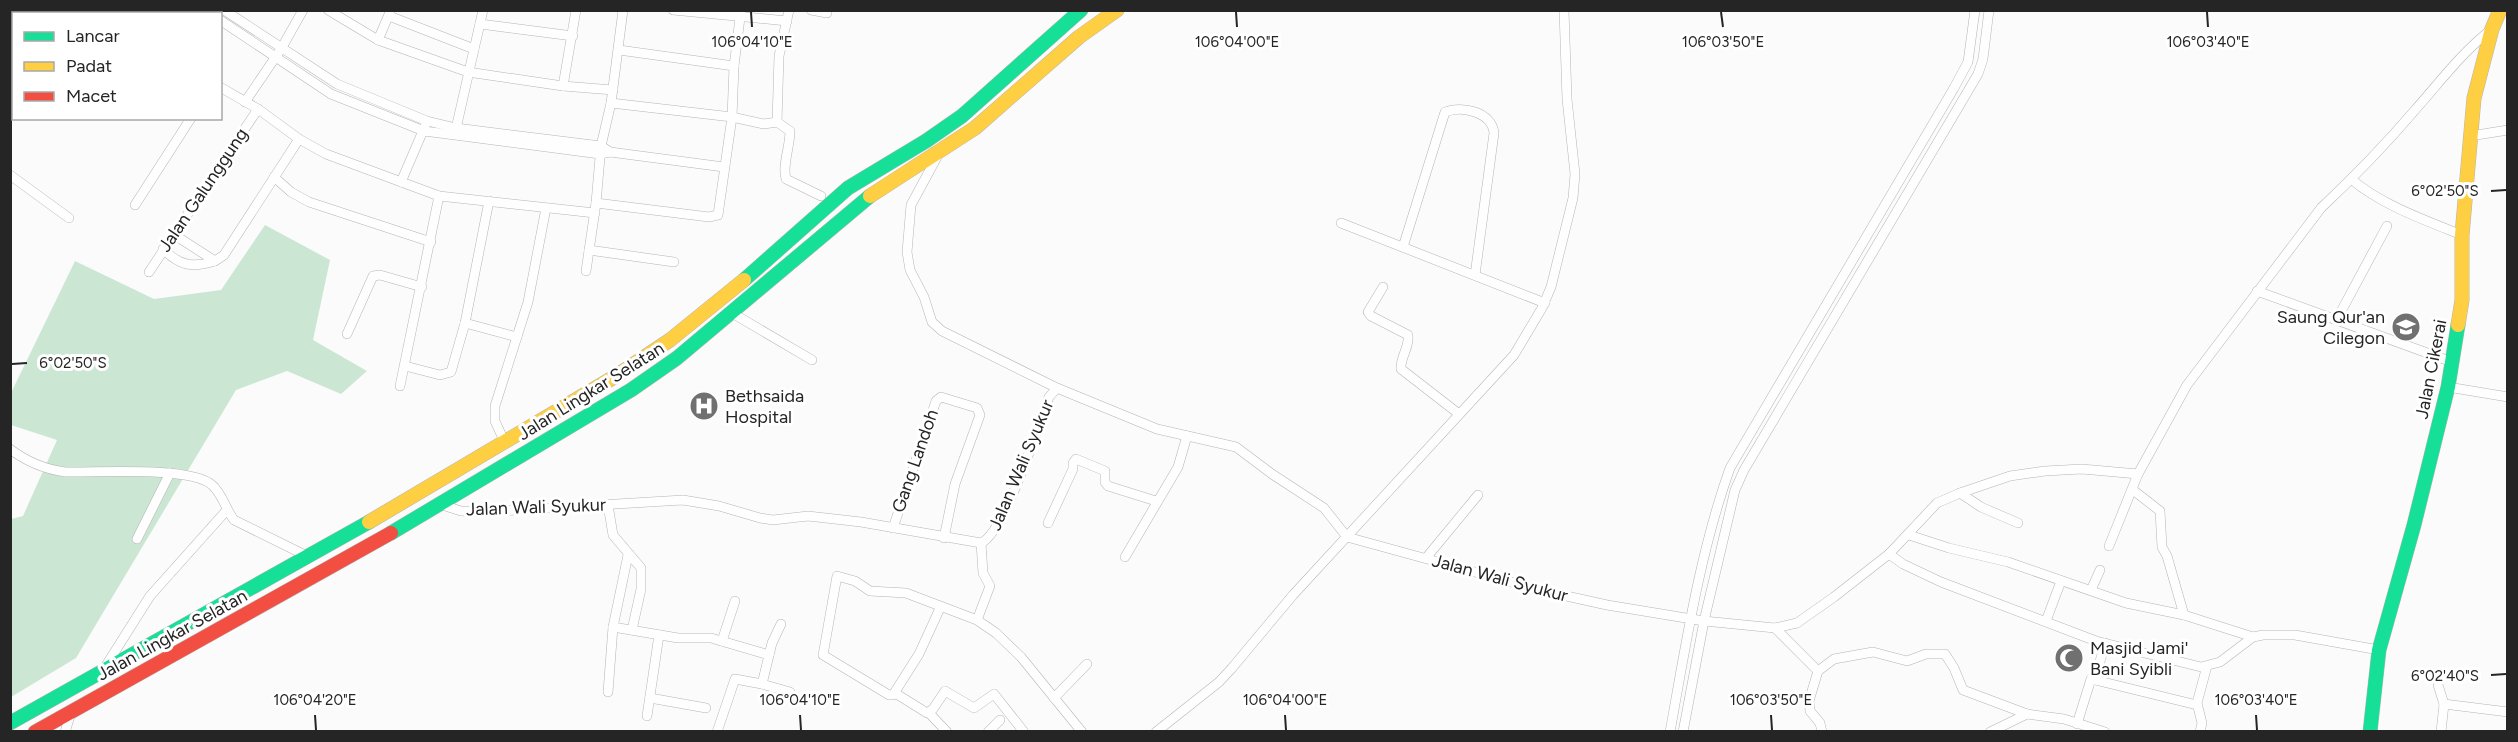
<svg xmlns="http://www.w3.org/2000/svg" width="2518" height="742" viewBox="0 0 2518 742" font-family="Figtree,sans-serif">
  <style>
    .green { fill: #cbe7d3 }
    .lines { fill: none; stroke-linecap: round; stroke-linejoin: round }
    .street-casing { stroke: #b5b5b5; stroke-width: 10 }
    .fast-casing { stroke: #b5b5b5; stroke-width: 15 }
    .slow-casing { stroke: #b5b5b5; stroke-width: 15 }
    .jam-casing { stroke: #b5b5b5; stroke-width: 15 }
    .street { stroke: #fefeff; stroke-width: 9 }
    .fast { stroke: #16e098; stroke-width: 14 }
    .slow { stroke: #ffcf43; stroke-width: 14 }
    .jam { stroke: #f24e42; stroke-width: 14 }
    .ticks { fill: none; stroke: #252526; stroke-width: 2 }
    .labels { text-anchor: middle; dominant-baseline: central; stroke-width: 6; stroke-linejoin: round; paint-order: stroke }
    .street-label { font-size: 18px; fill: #252526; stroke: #fff }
    .poi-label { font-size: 18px; fill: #252526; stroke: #fff; text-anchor: start }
    .ticks-label { font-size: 15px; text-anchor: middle; fill: #252526; stroke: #fff; stroke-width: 6; stroke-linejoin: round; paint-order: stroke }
  </style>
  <rect width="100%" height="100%" fill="#fbfbfc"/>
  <path class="green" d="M265,225L330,260L313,340L367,371L341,394L287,371L236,390L76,658L11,697V519L23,516L57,440L11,425L10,395L75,261L154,299L221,290Z"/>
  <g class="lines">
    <g class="street-casing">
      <g id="street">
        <path d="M206,10L211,14"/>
        <path d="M224,10L337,84L427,121L456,128L601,146L610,152"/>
        <path d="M328,10L378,40L468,72L563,86L613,90"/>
        <path d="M673,10L787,21"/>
        <path d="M811,10L827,13"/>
        <path d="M50,14L53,10"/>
        <path d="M389,16L474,49"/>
        <path d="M220,20L331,94L424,131L600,154L610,152L724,167"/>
        <path d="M480,24L573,36"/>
        <path d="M378,40L390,12"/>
        <path d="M619,50L734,66"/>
        <path d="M10,71L14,67"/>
        <path d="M563,86L576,10"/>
        <path d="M220,87L258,109L299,139L326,154L439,196L595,213"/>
        <path d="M245,102L281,49L303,10"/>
        <path d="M611,103L732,117L764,124L777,122L790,131C790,147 782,165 786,179L821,196"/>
        <path d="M777,122L779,56L789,10"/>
        <path d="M455,133L483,10"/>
        <path d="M2470,136L2508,130"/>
        <path d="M938,155L911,205L907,252L910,270L924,297L932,322L942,331L1057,388"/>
        <path d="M10,175L69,218"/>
        <path d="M274,177L291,192L309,202L431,242"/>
        <path d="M2351,179C2382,205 2424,220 2462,235"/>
        <path d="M401,182L425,126"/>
        <path d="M596,203L709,217L718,215L732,117L734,66L741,10"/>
        <path d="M135,205L191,118"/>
        <path d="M1341,223L1545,303"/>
        <path d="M173,234L215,261L224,255L299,139"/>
        <path d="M1403,247L1445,112C1462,105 1492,112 1494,133L1475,275"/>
        <path d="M163,249C180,266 192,268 215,261"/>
        <path d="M589,250L674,262"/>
        <path d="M586,271L596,203L601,146L611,103L623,10"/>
        <path d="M149,272L258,109"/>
        <path d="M1383,287L1368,312L1371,316L1408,335C1410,347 1400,357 1401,369L1459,414"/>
        <path d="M2257,291L2452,362"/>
        <path d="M732,313L812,360"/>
        <path d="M2337,319L2387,226"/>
        <path d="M465,323L517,337"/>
        <path d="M347,334L373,276L380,275L422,287"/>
        <path d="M405,366L440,375L451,372L465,323L489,201"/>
        <path d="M400,386L439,196"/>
        <path d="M2448,387L2508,397"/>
        <path d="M505,443L495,421V406L528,302L546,208"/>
        <path d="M10,449C27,462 44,469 65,472C96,473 190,466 212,485C222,493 226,510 234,520L309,557"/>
        <path d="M2133,490L2160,511L2162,547L2167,556L2184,615"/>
        <path d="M1960,493L1981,507L2018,523"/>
        <path d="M442,505L461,511L481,512L683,500L719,506L760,518L773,520L808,516L861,522L981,543C1004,534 1039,424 1049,397L1057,388L1157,429L1236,447L1272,474L1324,508L1347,537L1544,591L1607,605L1704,621L1775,628L1797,623L1834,597L1889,554L1937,503L1960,493L2010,476L2045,471L2082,469L2138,474"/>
        <path d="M608,505L613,535L641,568V589L632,630"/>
        <path d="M1048,523L1073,469V463L1076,459L1105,471V482L1108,486L1156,501"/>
        <path d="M893,528L936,401L941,397L977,408L980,415L955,484L944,538"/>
        <path d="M1909,535L1949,548L2008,562L2126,603L2184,615L2253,637"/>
        <path d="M137,539L170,473"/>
        <path d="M2109,546L2138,474L2187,385L2321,208C2354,177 2386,144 2415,110C2440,82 2462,52 2492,29"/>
        <path d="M1889,554L1903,564L1941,582L2096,641L2201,667L2220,662L2253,637L2263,635H2295L2379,650"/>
        <path d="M628,555L613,627L678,638H711L769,655"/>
        <path d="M1125,557L1178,467L1187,436"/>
        <path d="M1426,558L1478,495"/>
        <path d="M2091,590L2100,570"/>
        <path d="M941,606L919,654L893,695H889L823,655L837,576L855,581L870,591L906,593L977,620L996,633L1021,657L1082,732"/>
        <path d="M977,620L990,586L983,573L981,543"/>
        <path d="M2046,621L2061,581"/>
        <path d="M781,624L772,643L762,684L790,692"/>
        <path d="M1775,628L1818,671"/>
        <path d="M722,641L735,601"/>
        <path d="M107,664L150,596L226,511"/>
        <path d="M2095,680L2105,643"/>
        <path d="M2438,685L2444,704L2441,732"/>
        <path d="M608,692L613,627"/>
        <path d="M895,693L927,713L933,709L945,691L974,708L994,694L1024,732"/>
        <path d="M650,698L706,708"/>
        <path d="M1054,698L1087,664"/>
        <path d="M2444,704L2508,712"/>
        <path d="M931,715L947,732"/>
        <path d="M647,716L659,635"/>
        <path d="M2077,724L2091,679L2197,705"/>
        <path d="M65,732L71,713"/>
        <path d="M717,732L735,679L762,684"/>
        <path d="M988,732L1000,720"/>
        <path d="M1156,732L1219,682L1232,668L1293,595L1514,355L1542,308L1551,287L1573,198L1575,174L1567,99L1564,10"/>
        <path d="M1670,732C1686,643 1700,552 1730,468L1954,88L1968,62L1975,10"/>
        <path d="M1683,732L1704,621L1735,490L1744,470L1978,74L1983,59L1989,10"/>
        <path d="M1822,732L1820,723L1810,711L1809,701L1818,671L1834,659L1873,652L1907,661L1926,654H1945L1954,668L1963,690L2027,714"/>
        <path d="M1990,732L2027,714L2064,719L2105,732"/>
        <path d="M2200,732L2202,723L2197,703L2207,666"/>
      </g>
    </g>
    <g class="fast-casing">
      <g id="fast">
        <path d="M744,280L848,188L926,141L962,116L1081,10"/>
        <path d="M391,533L631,390L677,358L870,196"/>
        <path d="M10,723L369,522"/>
        <path d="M2370,732L2379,650L2414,525L2448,387L2458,325"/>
      </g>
    </g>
    <g class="slow-casing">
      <g id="slow">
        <path d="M10,29L14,25"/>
        <path d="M870,196L975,128L1079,37L1117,10"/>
        <path d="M2458,325L2462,300V235L2474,98L2492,29L2500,10"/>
        <path d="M369,522L616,376L670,340L744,280"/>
      </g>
    </g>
    <g class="jam-casing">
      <g id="jam">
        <path d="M22,14L24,10"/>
        <path d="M35,732L391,533"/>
      </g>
    </g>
    <use href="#street" class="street"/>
    <use href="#fast" class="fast"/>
    <use href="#slow" class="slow"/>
    <use href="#jam" class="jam"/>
  </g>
  <path class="ticks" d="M751,12L752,27M1236,12L1237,27M1721,12L1723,27M2207,12L2208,27M2491,191L2506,190M12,364L27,363M2491,675L2506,674M315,715L316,730M800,715L801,730M1285,715L1286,730M1771,715L1772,730M2256,715L2257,730"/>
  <defs>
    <g id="school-disc" transform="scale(1.5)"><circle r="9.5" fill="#707071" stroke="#fff"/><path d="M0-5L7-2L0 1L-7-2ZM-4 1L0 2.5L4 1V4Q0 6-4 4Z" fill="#fff"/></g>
    <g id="hospital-disc" transform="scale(1.5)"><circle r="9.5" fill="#707071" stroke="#fff"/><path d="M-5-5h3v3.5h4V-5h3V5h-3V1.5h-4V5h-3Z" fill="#fff"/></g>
    <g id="mosque-disc" transform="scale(1.5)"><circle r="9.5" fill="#707071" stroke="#fff"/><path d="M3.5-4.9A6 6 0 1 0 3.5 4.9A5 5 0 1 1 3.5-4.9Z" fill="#fff"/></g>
  </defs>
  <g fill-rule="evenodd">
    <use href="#school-disc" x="2406" y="327"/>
    <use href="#hospital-disc" x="704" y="406"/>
    <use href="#mosque-disc" x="2069" y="658"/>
  </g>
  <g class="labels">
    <g class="street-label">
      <text transform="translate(203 190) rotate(-56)">Jalan Galunggung</text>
      <text transform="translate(2431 369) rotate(-79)">Jalan Cikerai</text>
      <text transform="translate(591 391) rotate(-32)">Jalan Lingkar Selatan</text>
      <text transform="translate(915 461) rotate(-71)">Gang Landoh</text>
      <text transform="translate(1021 465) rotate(-67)">Jalan Wali Syukur</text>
      <text transform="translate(536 507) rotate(-2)">Jalan Wali Syukur</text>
      <text transform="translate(1500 578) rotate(15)">Jalan Wali Syukur</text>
      <text transform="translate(172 635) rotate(-29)">Jalan Lingkar Selatan</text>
    </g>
    <g class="poi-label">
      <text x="2385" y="317" text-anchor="end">Saung Qur'an<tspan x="2385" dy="21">Cilegon</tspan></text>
      <text x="725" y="396">Bethsaida<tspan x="725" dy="21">Hospital</tspan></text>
      <text x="2090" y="648">Masjid Jami'<tspan x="2090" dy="21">Bani Syibli</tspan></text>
    </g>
  </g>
  <g class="ticks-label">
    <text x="752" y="47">106°04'10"E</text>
    <text x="1237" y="47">106°04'00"E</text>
    <text x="1723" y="47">106°03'50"E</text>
    <text x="2208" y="47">106°03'40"E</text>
    <text x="2445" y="196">6°02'50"S</text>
    <text x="73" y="368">6°02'50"S</text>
    <text x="2445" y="681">6°02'40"S</text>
    <text x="315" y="705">106°04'20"E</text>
    <text x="800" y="705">106°04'10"E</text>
    <text x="1285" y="705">106°04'00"E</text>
    <text x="1771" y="705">106°03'50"E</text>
    <text x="2256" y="705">106°03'40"E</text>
  </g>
  <rect width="2518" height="742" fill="none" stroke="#252526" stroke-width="24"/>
  <rect x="12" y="12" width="210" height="108" fill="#ffffff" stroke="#a8a8a8" stroke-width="1.5"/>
  <rect x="24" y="32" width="30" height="9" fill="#16e098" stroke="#a8a8a8" stroke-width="1.5"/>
  <text x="66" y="42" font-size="18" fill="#252526">Lancar</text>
  <rect x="24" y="62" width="30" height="9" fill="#ffcf43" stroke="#a8a8a8" stroke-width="1.5"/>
  <text x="66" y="72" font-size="18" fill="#252526">Padat</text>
  <rect x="24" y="92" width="30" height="9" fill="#f24e42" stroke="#a8a8a8" stroke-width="1.5"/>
  <text x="66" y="102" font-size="18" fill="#252526">Macet</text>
</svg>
